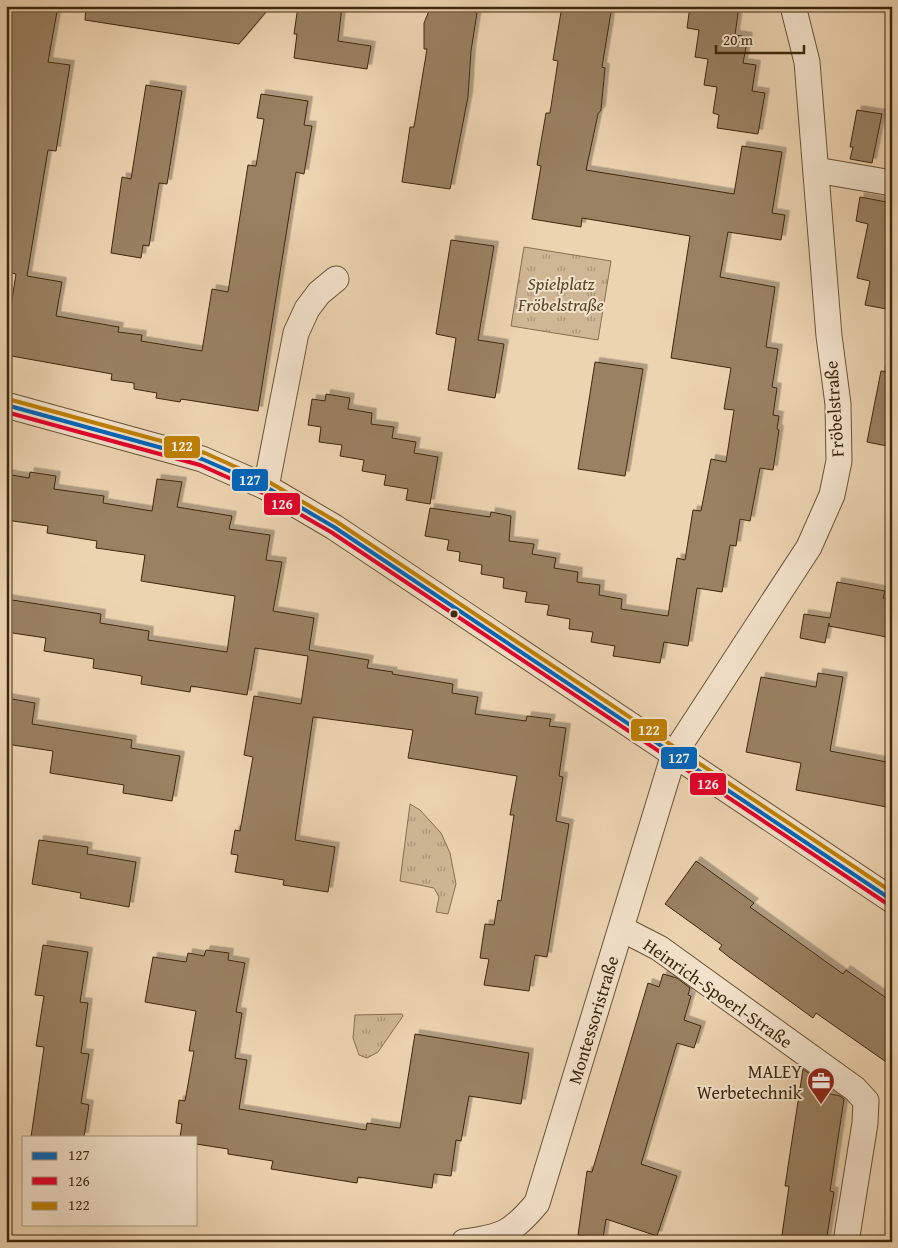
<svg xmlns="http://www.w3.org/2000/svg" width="898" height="1248" viewBox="0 0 898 1248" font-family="'Gentium Book Plus',serif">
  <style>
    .grass { fill: url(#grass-tufts); stroke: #867050 }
    .building { fill: #998162; stroke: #3d280c; filter: url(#shadow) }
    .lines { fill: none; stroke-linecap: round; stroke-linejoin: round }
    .minor-casing { stroke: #695335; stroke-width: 27 }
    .minor { stroke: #f3e3cc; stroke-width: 25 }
    .bus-1-casing { stroke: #f3e3cc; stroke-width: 8 }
    .bus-2-casing { stroke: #f3e3cc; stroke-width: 8 }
    .bus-3-casing { stroke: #f3e3cc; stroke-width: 8 }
    .bus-1 { stroke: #0065bd; stroke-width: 4 }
    .bus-2 { stroke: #e4002b; stroke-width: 4 }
    .bus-3 { stroke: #bf8004; stroke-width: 4 }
    .bus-dot { fill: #3d280c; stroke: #f3e3cc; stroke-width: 2 }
    .labels { text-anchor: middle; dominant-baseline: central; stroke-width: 4; stroke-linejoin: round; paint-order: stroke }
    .park-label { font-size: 18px; font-style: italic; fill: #5a4527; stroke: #f3e3cc }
    .street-label { font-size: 18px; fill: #3d280c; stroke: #f3e3cc }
    .poi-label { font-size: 18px; fill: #3d280c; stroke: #f3e3cc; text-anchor: end }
    .line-badge { stroke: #f3e3cc; stroke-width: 2 }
    .badge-label { font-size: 14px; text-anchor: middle; font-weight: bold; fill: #fff }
  </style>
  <defs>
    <pattern id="grass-tufts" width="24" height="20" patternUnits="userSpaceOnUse" patternTransform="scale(1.25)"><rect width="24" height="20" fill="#cfb795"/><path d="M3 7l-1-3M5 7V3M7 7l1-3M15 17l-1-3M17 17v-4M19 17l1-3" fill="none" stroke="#a99578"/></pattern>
    <filter id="shadow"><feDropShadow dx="4.5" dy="-4.5" stdDeviation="0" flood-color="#0004"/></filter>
  </defs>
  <rect width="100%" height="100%" fill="#edd4b1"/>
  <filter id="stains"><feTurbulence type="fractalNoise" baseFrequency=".004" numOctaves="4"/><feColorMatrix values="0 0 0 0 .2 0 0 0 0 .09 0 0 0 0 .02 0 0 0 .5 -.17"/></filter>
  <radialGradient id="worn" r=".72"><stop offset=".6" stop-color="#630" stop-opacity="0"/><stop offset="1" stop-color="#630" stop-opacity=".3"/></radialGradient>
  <g class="grass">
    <path d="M524,247L611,261L598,340L511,326Z"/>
    <path d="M410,804L420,810L441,833L450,853L456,884L448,914L436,912L439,897L434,888L400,881Z"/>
    <path d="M402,1014L403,1016L378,1052L367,1058L359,1055L353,1038L355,1015Z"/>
  </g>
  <g class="building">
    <path d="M6,6H58L48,62L70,65L56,151L48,150L27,276L62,282L56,316L119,327L118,332L142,335L141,341L202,351L212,289L228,292L248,165L256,166L260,142L264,119L257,118L261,94L308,101L304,125L312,126L304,174L296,172L258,411L181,399L180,402L156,398L157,393L134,389V383L111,380L112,374L6,355V337L16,274L6,272Z"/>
    <path d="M86,6H271L239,44L85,20Z"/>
    <path d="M298,6H342L338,41L371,46L367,69L294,58L297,34H294Z"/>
    <path d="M431,6H475L474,12L477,13L471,51L468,97L450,189L402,182L410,127H414L427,49H424V23Z"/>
    <path d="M562,6H612L602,67L605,68L601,110L598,114L586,170L734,194L742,146L782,152L772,213L785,215L781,240L728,232L720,277L775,287L766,347L778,349L772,387L777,388L773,415L779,416L777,429L779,430L773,470L760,468L750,521L740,519L736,546L730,545L722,592L697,588L688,646L664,642L660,663L613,656L615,646L591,642L593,632L569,629L570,619L547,615L549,605L525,602L527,592L503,588L504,578L481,574L482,565L459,561L460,552L447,550L449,540L425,536L430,508L490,517L491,512L511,516L509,541L534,544L532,554L556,558L554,568L578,572L577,582L600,585L599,595L622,599L621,609L668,616L677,558L685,560L693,510L701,511L711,459L726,462L734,410L724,409L731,368L671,358L690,236L582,218L581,227L532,219L541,166L537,165L546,113H550L558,61L553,60Z"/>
    <path d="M690,6H739L735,35L748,37L743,63L756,65L752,91L765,93L758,134L717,128L719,115L713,113L717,87L704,85L708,59L695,57L699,30L687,28Z"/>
    <path d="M146,85L182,91L167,184L159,183L149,246L143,245L141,258L111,253L122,177L131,179Z"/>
    <path d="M857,110L882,114L872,163L850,159L853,147H850Z"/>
    <path d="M860,197L892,203V310L865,305L870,281L857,278L868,224L856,221Z"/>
    <path d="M451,240L494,246L478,340L504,344L495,398L448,390L456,338L436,334Z"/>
    <path d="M595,362L643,369L625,476L578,469Z"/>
    <path d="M881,371L892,372V447L867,442Z"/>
    <path d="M326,394L350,398L348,409L372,413L371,424L394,427L392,438L416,442L414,453L438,457L430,504L406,500L408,489L384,485L386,475L362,471L364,460L340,456L342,445L319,442L321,427L308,425L312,399L325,401Z"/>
    <path d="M30,472L56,476L54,489L104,496L103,503L152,511L157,479L182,482L177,507L232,516L229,529L270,535L266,560L282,562L273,611L314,618L309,650L369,660L367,668L393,672L392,674L453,684L452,693L478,697L475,714L526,721L527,716L551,719L549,726L566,728L559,776L563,777L556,821L569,824L547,957L535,955L529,991L484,985L489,959L480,958L485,924L494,925L498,900L501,901L514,815H510L517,776L408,758L413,730L313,717L295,840L335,847L328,892L283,885L284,880L235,872L238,855L231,854L235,830L240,831L253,757L244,755L254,696L301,704L308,656L255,648L247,695L191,686L190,692L141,684L142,676L93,668L94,659L44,651L46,638L6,632V599L101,614L100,623L149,631L148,640L227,652L235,596L141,581L145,555L96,548L97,541L47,533L48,526L6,520V474L29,478Z"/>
    <path d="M837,582L885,591L883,598L892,599V638L829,626V623L825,643L800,638L804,614L830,618Z"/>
    <path d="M818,673L843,677L830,751L892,763V808L796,790L801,763L746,752L761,677L816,687Z"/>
    <path d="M6,698L35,703L32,724L132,740L131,748L180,756L172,801L123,793L124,785L50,773L53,751L6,744Z"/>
    <path d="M39,840L88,847L87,854L136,862L129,907L80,898L81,893L32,884Z"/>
    <path d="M696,861L754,903L750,907L843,974L846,970L892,1002V1066L816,1013L813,1018L729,957L719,949L722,945L665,904Z"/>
    <path d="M43,945L88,952L80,1002L88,1003L81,1053L89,1054L81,1103L89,1105L84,1137H31L44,1047L36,1046L44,996L35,995Z"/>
    <path d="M206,950L229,953L228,960L245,963L236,1012L242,1013L235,1058L247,1060L239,1109L366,1130L367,1123L400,1128L415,1034L529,1053L521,1104L469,1096L461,1141L456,1140L451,1176L434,1174L432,1188L358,1177L357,1183L271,1169L273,1161L228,1154V1149L196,1144V1137H180L182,1124L176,1123L179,1100L185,1101L194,1051H189L196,1011L145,1002L153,957L186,962L188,953L204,956Z"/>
    <path d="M663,974L677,978L690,988L688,995L691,996L684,1020L701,1026L694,1048L677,1043L641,1164L677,1176L657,1236L606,1219L603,1239L578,1235L587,1171L592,1172L648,983L659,987Z"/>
    <path d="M803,1069L828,1087L826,1093L840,1096L844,1099L830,1191L834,1192L826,1242H781L789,1186H785Z"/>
  </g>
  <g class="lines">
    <g class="minor-casing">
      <g id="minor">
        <path d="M816,170L892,183"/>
        <path d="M6,405L202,459L266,487L334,527L892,900"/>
        <path d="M266,487L296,333L307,309L319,293L336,279"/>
        <path d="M622,929L659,948L855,1089L866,1101L865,1123L846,1242"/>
        <path d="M464,1242C502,1237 512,1233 537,1203L674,754L809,547L832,495L839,461L838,404L829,336L807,62L793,6"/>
      </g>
    </g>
    <use href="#minor" class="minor"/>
    <g class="bus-1-casing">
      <path id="bus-1" d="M6,405L202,459L266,487L334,527L892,900"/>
    </g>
    <g class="bus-2-casing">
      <path id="bus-2" d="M6,412L200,465L263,493L331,532L889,905"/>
    </g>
    <g class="bus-3-casing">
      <path id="bus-3" d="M8,399L205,453L269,482L337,522L892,892"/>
    </g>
    <use href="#bus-1" class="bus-1"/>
    <use href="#bus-2" class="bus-2"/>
    <use href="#bus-3" class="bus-3"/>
  </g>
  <defs>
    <g id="office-pin" transform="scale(1.4375)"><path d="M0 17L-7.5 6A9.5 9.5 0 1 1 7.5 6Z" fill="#8f2418" stroke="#f3e3cc"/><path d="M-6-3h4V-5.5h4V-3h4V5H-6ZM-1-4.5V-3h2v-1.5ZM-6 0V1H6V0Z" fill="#fff"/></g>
  </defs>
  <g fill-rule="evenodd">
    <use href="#office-pin" x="821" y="1081"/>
  </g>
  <circle class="bus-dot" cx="454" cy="614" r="4.5"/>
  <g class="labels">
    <g class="park-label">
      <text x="561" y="283">Spielplatz<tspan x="561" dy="21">Fröbelstraße</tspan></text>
    </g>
    <g class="street-label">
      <text transform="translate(834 409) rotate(-94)">Fröbelstraße</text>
      <text transform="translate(718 993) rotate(35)">Heinrich-Spoerl-Straße</text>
      <text transform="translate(593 1020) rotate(-73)">Montessoristraße</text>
    </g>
    <g class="poi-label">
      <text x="802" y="1071">MALEY<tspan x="802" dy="21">Werbetechnik</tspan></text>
    </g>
  </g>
  <g class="line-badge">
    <rect x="163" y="435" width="38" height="24" rx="5" fill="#bf8004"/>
    <rect x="231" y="468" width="38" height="24" rx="5" fill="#0065bd"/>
    <rect x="263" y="492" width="38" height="24" rx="5" fill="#e4002b"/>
    <rect x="630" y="718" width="38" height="24" rx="5" fill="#bf8004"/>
    <rect x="660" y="746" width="38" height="24" rx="5" fill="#0065bd"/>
    <rect x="689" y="772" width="38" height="24" rx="5" fill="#e4002b"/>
  </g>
  <g class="badge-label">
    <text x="182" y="451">122</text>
    <text x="250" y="485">127</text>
    <text x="282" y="509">126</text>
    <text x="649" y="735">122</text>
    <text x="679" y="763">127</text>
    <text x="708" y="789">126</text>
  </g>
  <rect width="898" height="1248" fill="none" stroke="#edd4b1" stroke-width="25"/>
  <rect x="8" y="8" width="883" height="1233" fill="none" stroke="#3d280c" stroke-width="2.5"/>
  <rect x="12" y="12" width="873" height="1223" fill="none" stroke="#3d280c"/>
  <rect x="22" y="1136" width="175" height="90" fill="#f3e3cc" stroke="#aa987f"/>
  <rect x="32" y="1152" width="25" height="8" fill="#0065bd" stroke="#aa987f"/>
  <text x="68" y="1160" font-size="15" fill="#3d280c">127</text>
  <rect x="32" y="1177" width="25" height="8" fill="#e4002b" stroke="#aa987f"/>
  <text x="68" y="1186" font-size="15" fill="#3d280c">126</text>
  <rect x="32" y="1202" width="25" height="8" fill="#bf8004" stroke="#aa987f"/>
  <text x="68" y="1210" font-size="15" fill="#3d280c">122</text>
  <path d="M716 45v8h88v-8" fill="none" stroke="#3d280c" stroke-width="2.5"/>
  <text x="723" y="45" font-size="15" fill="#3d280c" stroke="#f3e3cc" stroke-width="4" paint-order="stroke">20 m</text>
  <rect width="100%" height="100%" filter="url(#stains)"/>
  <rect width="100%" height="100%" fill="url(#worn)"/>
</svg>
